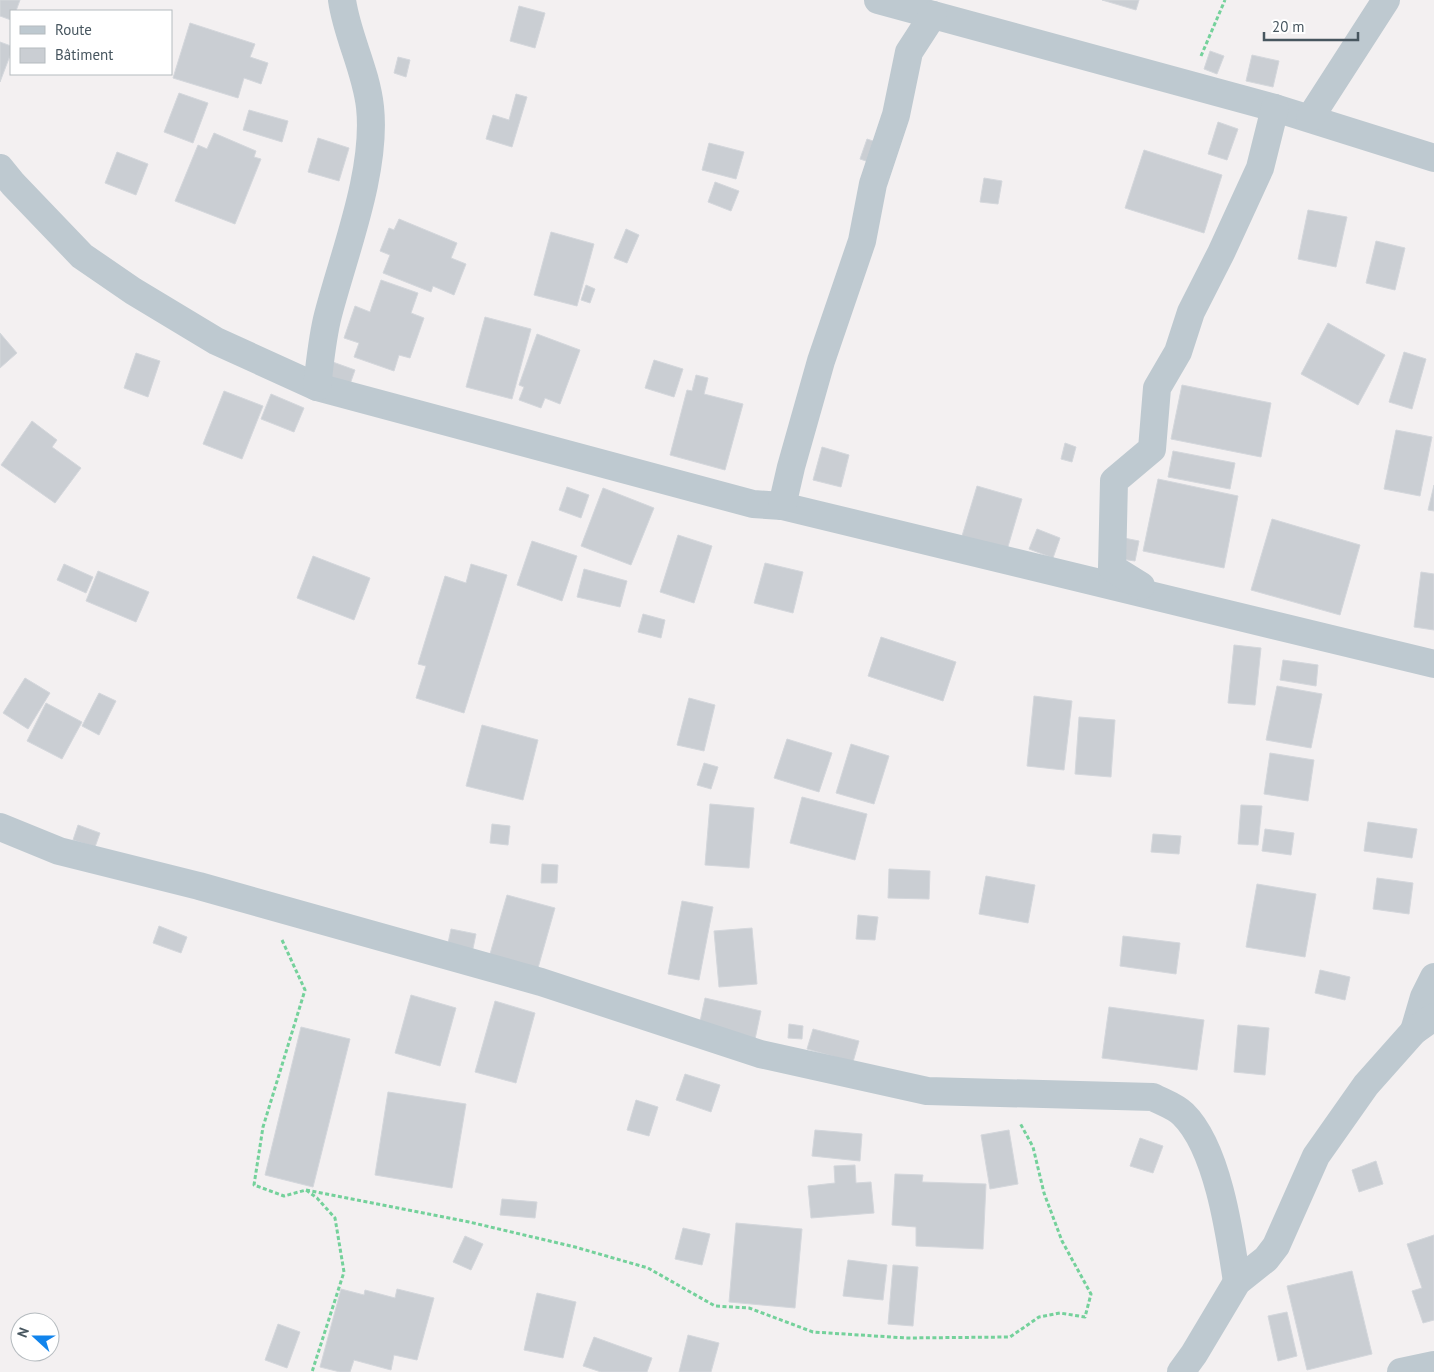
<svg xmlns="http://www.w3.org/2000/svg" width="1434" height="1372" viewBox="0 0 1434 1372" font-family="'PT Sans',sans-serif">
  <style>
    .building { fill: #caced3; stroke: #d4d7dc }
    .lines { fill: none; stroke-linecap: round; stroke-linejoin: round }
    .path { stroke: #74d19b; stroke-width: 3; stroke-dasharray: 4 2.5; stroke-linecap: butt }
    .minor { stroke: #bec9d0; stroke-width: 28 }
  </style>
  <rect width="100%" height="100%" fill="#f3f0f1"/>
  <g class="building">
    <path d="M0,0H20L16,11H11V20L0,16Z"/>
    <path d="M1102,0H1139L1136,10Z"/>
    <path d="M519,6L545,13L535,48L510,41Z"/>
    <path d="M190,23L255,44L250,57L268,63L261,84L244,78L238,98L173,78Z"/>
    <path d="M0,42L11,46V53L0,82Z"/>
    <path d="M1210,51L1224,56L1217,74L1204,69Z"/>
    <path d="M1252,55L1279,61L1273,87L1246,81Z"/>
    <path d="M398,57L410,60L406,77L394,73Z"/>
    <path d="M179,93L208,103L193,143L164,132Z"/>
    <path d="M516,94L527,97L512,147L486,139L493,115L509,120Z"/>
    <path d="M249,110L288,121L282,142L243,130Z"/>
    <path d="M1218,122L1238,129L1227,160L1208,154Z"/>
    <path d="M214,133L256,151L254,157L261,159L235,224L175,201L198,145L207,149Z"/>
    <path d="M318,138L349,148L339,181L308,172Z"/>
    <path d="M867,139L879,143L872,163L860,159Z"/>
    <path d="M709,143L744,152L736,179L702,170Z"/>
    <path d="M1144,150L1222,175L1204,233L1125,208Z"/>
    <path d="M117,152L148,164L136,195L105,183Z"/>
    <path d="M984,178L1002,181L998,204L980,202Z"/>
    <path d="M715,182L739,191L731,211L708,202Z"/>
    <path d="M1308,210L1347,217L1336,267L1298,259Z"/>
    <path d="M399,219L457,243L451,258L466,264L454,295L433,286L431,292L383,273L390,255L380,251L389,228L394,230Z"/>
    <path d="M626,229L639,235L627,263L614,258Z"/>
    <path d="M551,232L594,244L577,306L534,295Z"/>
    <path d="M1376,241L1405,248L1395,290L1366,283Z"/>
    <path d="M381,280L418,293L411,313L424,318L410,358L399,355L394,371L354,357L359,343L344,338L355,306L370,312Z"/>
    <path d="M586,285L595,289L590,303L581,300Z"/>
    <path d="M485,317L531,329L512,399L466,387Z"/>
    <path d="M1328,323L1385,355L1358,405L1301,374Z"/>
    <path d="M0,333L17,353L0,368Z"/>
    <path d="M537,334L580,350L560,404L545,398L541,408L519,400L524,387L519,385Z"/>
    <path d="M1404,352L1426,359L1412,409L1389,402Z"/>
    <path d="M136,353L160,361L148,397L124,388Z"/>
    <path d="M654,360L683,369L674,397L645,388Z"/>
    <path d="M330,361L355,370L349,387L324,378Z"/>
    <path d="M696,375L708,378L704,394L743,404L725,470L670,455L687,390L692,391Z"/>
    <path d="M1182,385L1271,403L1261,457L1171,439Z"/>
    <path d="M224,391L263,406L242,459L203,444Z"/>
    <path d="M271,394L304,408L294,432L261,419Z"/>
    <path d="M32,421L57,440L52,447L81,468L55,503L1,465Z"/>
    <path d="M1396,430L1432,437L1420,496L1384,489Z"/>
    <path d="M1065,443L1076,447L1072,462L1061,459Z"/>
    <path d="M822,447L849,455L841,487L813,480Z"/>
    <path d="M1173,451L1235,463L1230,489L1168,477Z"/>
    <path d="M1158,479L1238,496L1224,568L1143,551Z"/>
    <path d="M1434,485V511L1428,510Z"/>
    <path d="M977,486L1022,499L1007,550L962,536Z"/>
    <path d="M567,487L589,495L581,518L559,510Z"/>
    <path d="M603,488L654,508L631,565L581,546Z"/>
    <path d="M1272,519L1360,545L1340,615L1251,590Z"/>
    <path d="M1037,529L1060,538L1053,558L1029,549Z"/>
    <path d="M678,535L712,546L694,603L660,592Z"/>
    <path d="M1124,538L1139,541L1135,561L1121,559Z"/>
    <path d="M532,541L577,556L562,601L517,585Z"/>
    <path d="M313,556L370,578L354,620L297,598Z"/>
    <path d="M765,563L803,572L793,613L754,603Z"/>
    <path d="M64,564L93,577L86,593L57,580Z"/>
    <path d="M471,564L507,575L464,713L416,698L426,666L418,664L445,576L466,583Z"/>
    <path d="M584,569L627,581L620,607L577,597Z"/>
    <path d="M98,571L149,592L136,622L86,601Z"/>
    <path d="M1421,572L1434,574V630L1414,627Z"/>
    <path d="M643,614L665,620L661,638L638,632Z"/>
    <path d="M881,637L956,662L943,701L868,676Z"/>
    <path d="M1234,645L1261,648L1255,705L1228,703Z"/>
    <path d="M1283,660L1318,665L1316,686L1280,680Z"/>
    <path d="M25,678L50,693L28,729L3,713Z"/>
    <path d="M1277,686L1322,694L1311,748L1266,740Z"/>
    <path d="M99,693L116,701L99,735L82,726Z"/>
    <path d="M1034,696L1072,701L1064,770L1027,766Z"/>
    <path d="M689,698L715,705L704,751L677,745Z"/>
    <path d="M46,703L82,722L62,759L27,741Z"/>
    <path d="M1079,717L1115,720L1111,777L1075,774Z"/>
    <path d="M482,725L538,740L523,800L466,786Z"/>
    <path d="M787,739L832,753L819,792L774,778Z"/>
    <path d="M851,744L889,756L874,804L836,793Z"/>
    <path d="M1270,753L1314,760L1308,801L1264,794Z"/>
    <path d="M704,763L718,767L711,789L697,785Z"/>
    <path d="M802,797L867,814L855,860L790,843Z"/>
    <path d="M710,804L754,808L749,868L705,865Z"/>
    <path d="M1241,805L1262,806L1258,845L1238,844Z"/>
    <path d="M1368,822L1417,829L1412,858L1364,851Z"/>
    <path d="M492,824L510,826L508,845L490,843Z"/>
    <path d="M78,825L100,833L95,847L73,840Z"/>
    <path d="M1265,829L1294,833L1291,855L1262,851Z"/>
    <path d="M1153,834L1181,836L1179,854L1151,852Z"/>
    <path d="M542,864L558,865L557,883H541Z"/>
    <path d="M889,869L930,871L929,899L888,898Z"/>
    <path d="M986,876L1035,885L1028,923L979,914Z"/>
    <path d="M1377,878L1413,883L1409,914L1373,909Z"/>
    <path d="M1257,884L1316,894L1305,957L1246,947Z"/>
    <path d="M507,895L555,908L536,975L488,961Z"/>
    <path d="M682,901L713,907L699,980L668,974Z"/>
    <path d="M858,915L878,917L875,940L856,939Z"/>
    <path d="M159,926L187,937L181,953L153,943Z"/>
    <path d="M752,928L757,984L719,987L714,931Z"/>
    <path d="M451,929L476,934L472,953L447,948Z"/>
    <path d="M1123,936L1180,943L1176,974L1120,966Z"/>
    <path d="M1320,970L1350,977L1345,1000L1315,993Z"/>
    <path d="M411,995L456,1008L440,1066L395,1053Z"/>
    <path d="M705,998L761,1011L754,1044L698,1031Z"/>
    <path d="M495,1001L535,1013L516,1083L475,1072Z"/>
    <path d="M1109,1007L1204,1020L1197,1070L1102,1058Z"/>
    <path d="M789,1024L803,1026L802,1039L788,1038Z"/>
    <path d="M1238,1025L1269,1028L1265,1075L1234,1072Z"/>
    <path d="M301,1027L350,1039L313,1187L265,1175Z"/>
    <path d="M813,1029L859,1041L853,1062L807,1049Z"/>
    <path d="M685,1074L720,1085L711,1112L676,1100Z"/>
    <path d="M388,1092L466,1104L452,1188L375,1175Z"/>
    <path d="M636,1100L658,1107L649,1136L627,1130Z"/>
    <path d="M815,1130L862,1134L860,1161L812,1156Z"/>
    <path d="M1009,1130L1018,1184L990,1189L981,1135Z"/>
    <path d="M1140,1138L1163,1146L1153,1173L1130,1166Z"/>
    <path d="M1376,1161L1383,1184L1359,1192L1352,1170Z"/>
    <path d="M855,1165L856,1183L871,1182L874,1213L811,1218L808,1186L835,1183L834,1166Z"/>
    <path d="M895,1174L923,1175L922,1182L986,1184L983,1249L916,1246V1227L892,1225Z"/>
    <path d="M502,1199L537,1202L535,1218L500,1215Z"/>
    <path d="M736,1223L802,1229L795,1308L729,1302Z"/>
    <path d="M683,1228L710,1234L702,1265L675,1259Z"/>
    <path d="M1434,1235V1320L1423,1323L1412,1291L1422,1288L1407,1244Z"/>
    <path d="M465,1236L483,1244L471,1270L453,1262Z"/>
    <path d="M848,1260L887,1265L883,1300L843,1296Z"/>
    <path d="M893,1265L918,1267L913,1326L888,1324Z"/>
    <path d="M1352,1271L1372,1354L1307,1370L1287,1286Z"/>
    <path d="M341,1289L364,1295L365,1290L395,1298L397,1289L434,1298L417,1360L394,1355L391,1370L354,1360L350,1372H340L320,1367Z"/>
    <path d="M537,1293L576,1302L563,1358L524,1350Z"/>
    <path d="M1287,1312L1297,1356L1278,1361L1268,1316Z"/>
    <path d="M278,1324L300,1332L287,1368L265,1360Z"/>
    <path d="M688,1335L719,1343L711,1372H679Z"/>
    <path d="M594,1337L652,1358L647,1372H601L583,1366Z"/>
  </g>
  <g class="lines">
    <g class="path">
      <path d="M1201,56L1225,0"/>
      <path d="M282,940L305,990L263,1127L254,1185L284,1196L306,1190L317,1198L335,1218L344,1272L312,1372"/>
      <path d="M306,1190L469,1222L575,1247L648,1268L715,1306L749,1308L813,1332L906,1338L1010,1337L1039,1317L1060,1313L1085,1317L1091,1294L1062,1241L1044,1193L1033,1147L1020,1123"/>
    </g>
    <g class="minor">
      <path d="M878,0L1275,108L1434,158"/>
      <path d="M1310,118L1386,0"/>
      <path d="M0,168L13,184L82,256L133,291L216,341L317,387L753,504L782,506L1434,664"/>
      <path d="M317,387C320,363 322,338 328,315C344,253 377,171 370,107C366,70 347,36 342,0"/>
      <path d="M782,506L791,467L821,361L862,241L873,184L896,115L909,52L933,15"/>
      <path d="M1141,586L1112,568L1114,481L1152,449L1157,388L1178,352L1191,312L1221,253L1260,168L1275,108"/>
      <path d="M0,827L59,851L199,886L541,982L760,1054L927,1091L1153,1097C1162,1102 1175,1106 1183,1114C1218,1148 1230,1235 1237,1282"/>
      <path d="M1414,1031L1424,997L1434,977"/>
      <path d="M1181,1372L1194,1354L1237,1282L1266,1259L1276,1246L1316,1156L1366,1085L1414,1031L1434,1017"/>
      <path d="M1401,1372L1434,1365"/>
    </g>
  </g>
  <rect x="10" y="10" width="162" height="65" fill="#ffffff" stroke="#b5bbbf"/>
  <rect x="20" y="26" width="25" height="8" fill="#bec9d0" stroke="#b5bbbf"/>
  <text x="55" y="35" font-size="15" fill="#47565f">Route</text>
  <rect x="20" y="48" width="25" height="15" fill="#caced3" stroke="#b5bbbf"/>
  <text x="55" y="60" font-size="15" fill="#47565f">Bâtiment</text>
  <g transform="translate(35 1337) rotate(291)"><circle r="24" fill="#ffffff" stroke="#b5bbbf"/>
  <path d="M0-4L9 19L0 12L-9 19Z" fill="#1184ec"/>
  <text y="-8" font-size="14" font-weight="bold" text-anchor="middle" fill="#47565f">N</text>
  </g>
  <path d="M1264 32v8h94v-8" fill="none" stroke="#47565f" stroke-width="2.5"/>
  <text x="1272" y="32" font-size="15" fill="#47565f" stroke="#ffffff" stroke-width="4" paint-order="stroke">20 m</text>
</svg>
